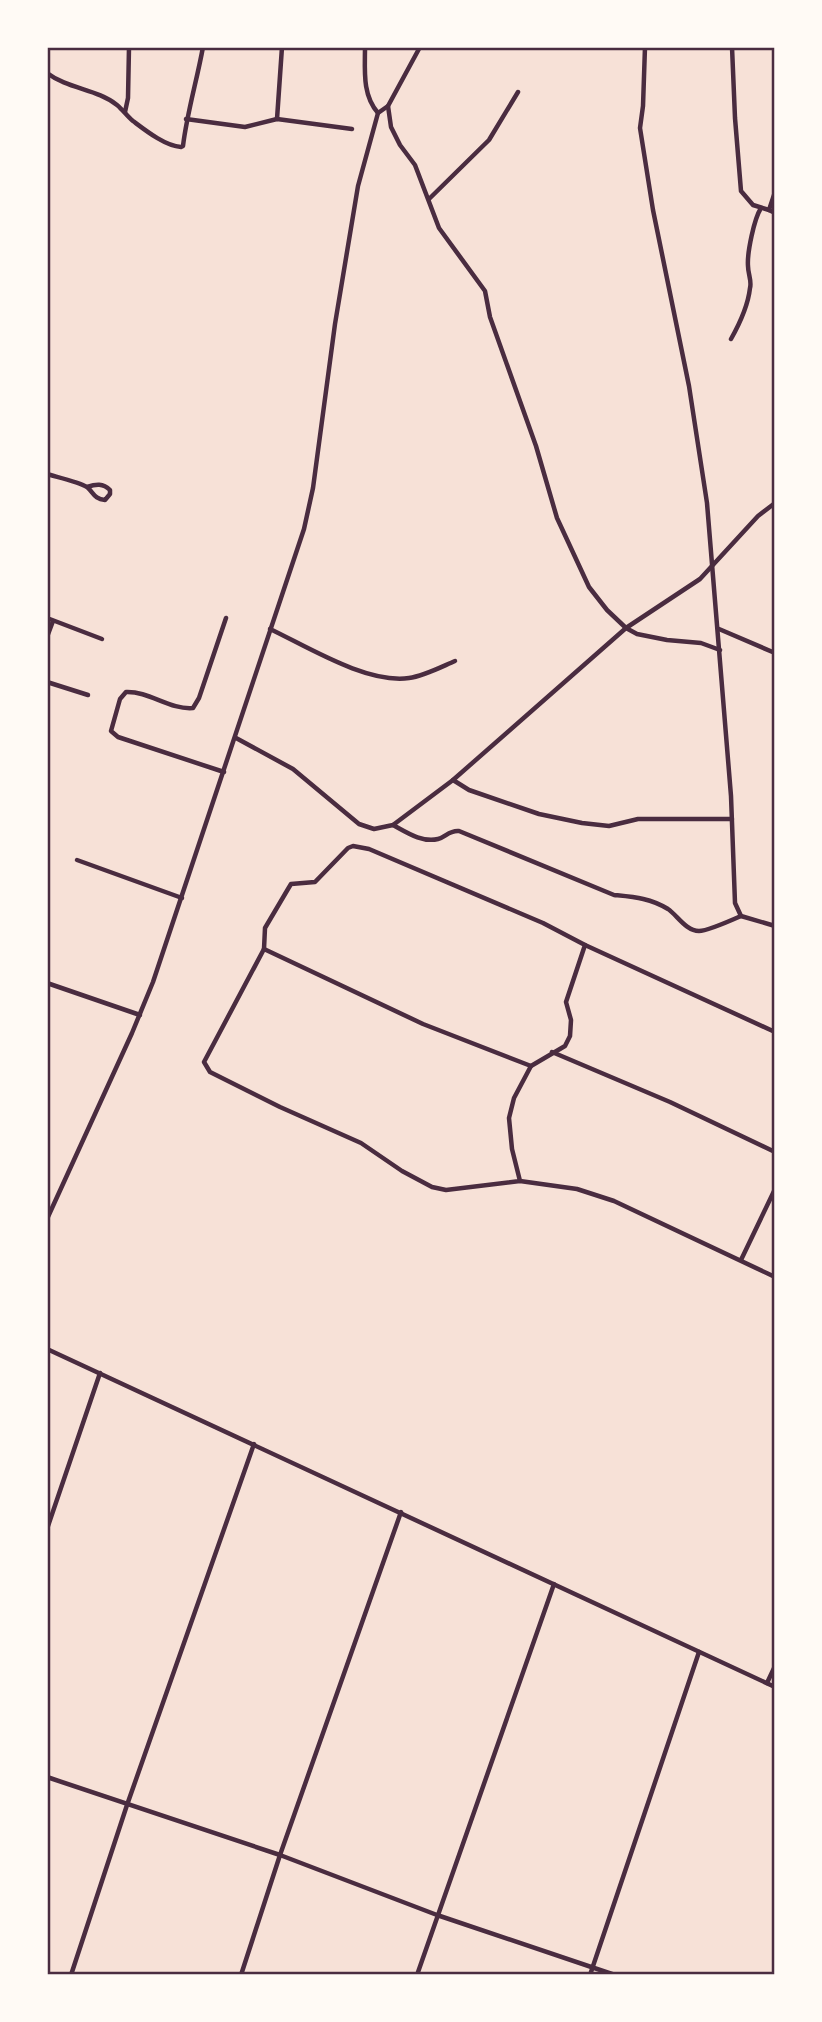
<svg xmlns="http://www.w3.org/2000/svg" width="822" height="2022" viewBox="0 0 822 2022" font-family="'Archivo Narrow',sans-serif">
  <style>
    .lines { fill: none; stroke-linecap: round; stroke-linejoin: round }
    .minor { stroke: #4a2c40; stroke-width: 4.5 }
    .neatline { fill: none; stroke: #4a2c40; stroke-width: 2.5 }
  </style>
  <rect width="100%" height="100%" fill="#f7e1d7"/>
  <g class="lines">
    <g class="minor">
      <path d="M365,47C365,70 362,95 378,113"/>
      <path d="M645,47L643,106L640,128L653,210L689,386L707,503L731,796L735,903L741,916L775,926"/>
      <path d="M732,47L735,118L741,191L753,205L769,210"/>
      <path d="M47,73C68,89 97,89 117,105C123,110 127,116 133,121C145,130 165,146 181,147L183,146C187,113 197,80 203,47"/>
      <path d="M388,106L391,127L400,145L415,165L439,228L485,291L490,317L536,446L557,518L589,587L607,610L626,628L637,634L667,640L701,643L720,650"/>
      <path d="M125,112L128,98L129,47"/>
      <path d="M186,119L245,127L277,119L352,129"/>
      <path d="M277,119L282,47"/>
      <path d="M775,192L769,210L775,213"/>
      <path d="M429,199L489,140L518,92"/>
      <path d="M731,339C740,323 748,306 750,288C752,281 748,274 748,266C747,253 754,219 761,208"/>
      <path d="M47,474C57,477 79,482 87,487C94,493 94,499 105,500L110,494V490C103,483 96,484 87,487"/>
      <path d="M47,618L102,639"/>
      <path d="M270,629C308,647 367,684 409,678C424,676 441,667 455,661"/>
      <path d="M719,629L775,653"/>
      <path d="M47,637L53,621"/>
      <path d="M47,682L88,695"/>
      <path d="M236,738L293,769L359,824L374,829L393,825L453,780L626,628L700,579L758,516L775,503"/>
      <path d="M224,772L118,737L111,731L120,699L126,692C149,691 170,710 193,708L199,698L226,618"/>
      <path d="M453,780L469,790L539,814L582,823L609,826L638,819H732"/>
      <path d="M393,825C406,832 422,843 438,839C446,837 449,830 459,831L614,895C634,897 650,898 668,909C677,915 686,931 699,931C707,931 732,920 741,916"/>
      <path d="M77,860L182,898"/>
      <path d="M585,945L775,1032"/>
      <path d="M264,949L423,1024L531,1066"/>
      <path d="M47,983L140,1015"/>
      <path d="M552,1052L670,1102L775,1152"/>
      <path d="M520,1181L512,1149L509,1118L514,1098L531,1066L565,1046L570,1036L571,1020L566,1002L585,945L543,923L369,849L353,846L348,848L315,882L291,884L288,889L265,928L264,949L204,1062L210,1072L280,1107L361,1143L402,1171L432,1187L446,1190L520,1181L577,1189L614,1201L775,1277"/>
      <path d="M47,1219L132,1033L153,982L304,529L313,488L335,324L358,186L378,113L388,106L420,47"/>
      <path d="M741,1260L775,1189"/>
      <path d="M47,1349L775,1687"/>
      <path d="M47,1529L100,1373"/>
      <path d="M767,1683L775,1666"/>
      <path d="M47,1777L280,1855L437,1915L615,1975"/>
      <path d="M71,1975L127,1805L254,1444"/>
      <path d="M241,1975L280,1855L401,1512"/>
      <path d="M417,1975L554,1584"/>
      <path d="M590,1975L699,1652"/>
    </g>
  </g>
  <rect width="822" height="2022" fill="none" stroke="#fffaf5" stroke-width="98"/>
  <rect x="49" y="49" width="724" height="1924" class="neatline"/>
</svg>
